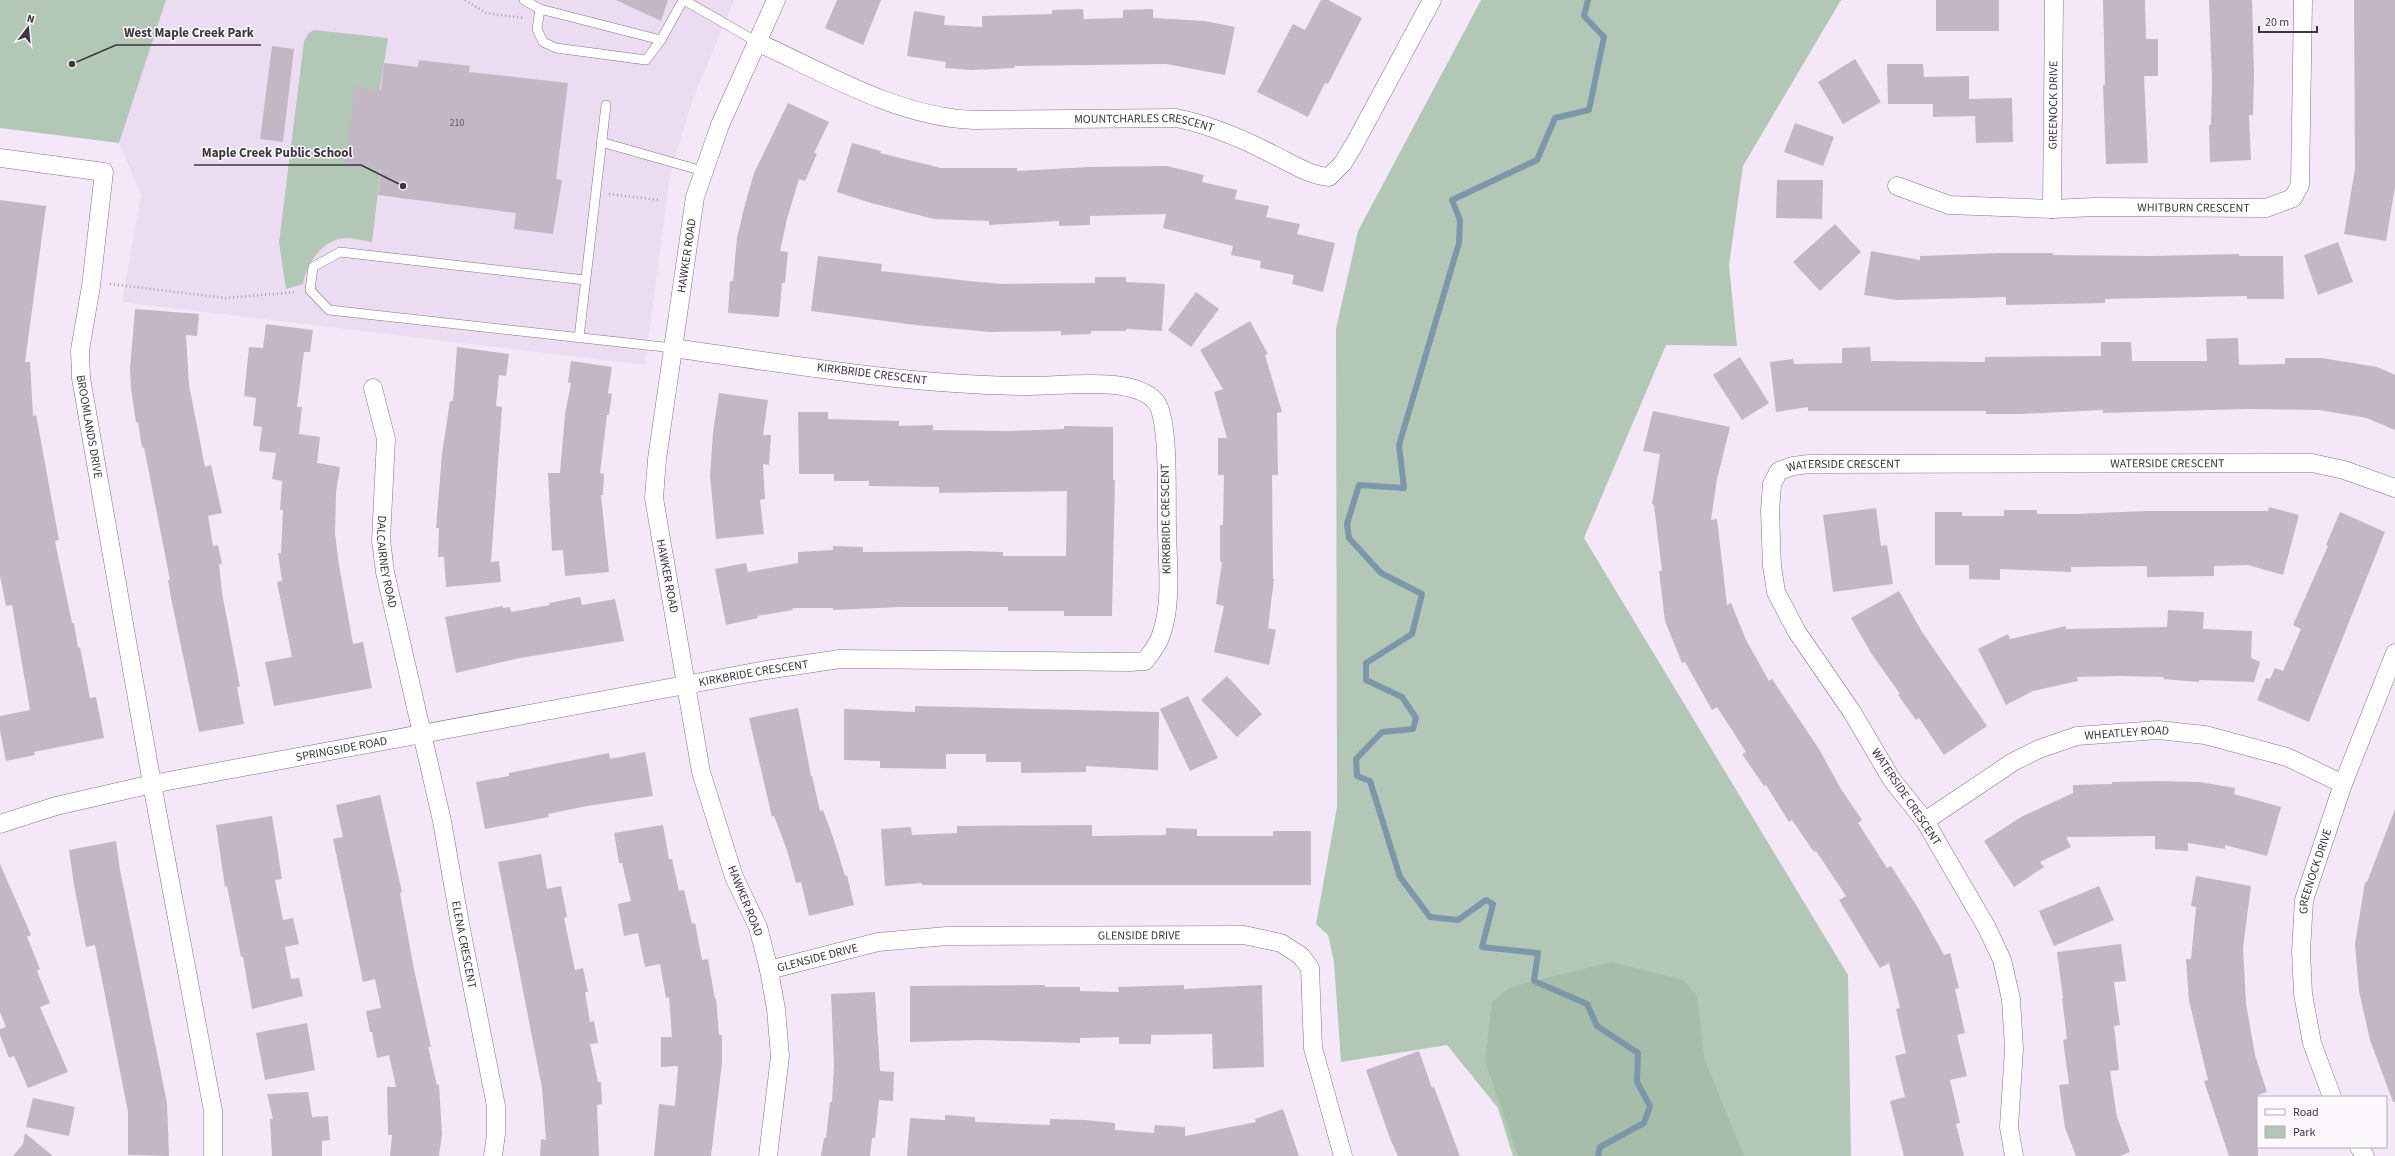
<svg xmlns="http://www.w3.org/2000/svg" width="2395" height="1156" viewBox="0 0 2395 1156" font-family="'Source Sans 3',sans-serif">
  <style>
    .built { fill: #ecdcf2 }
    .green { fill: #b2c7b5 }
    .forest { fill: #a6bea9 }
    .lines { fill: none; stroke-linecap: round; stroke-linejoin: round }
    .stream { stroke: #7d97aa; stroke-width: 6 }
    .building { fill: #c3b6c5 }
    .service-casing { stroke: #807583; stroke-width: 10 }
    .minor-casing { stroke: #807583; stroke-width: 19 }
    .path { stroke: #a39ba7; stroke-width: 2.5; stroke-dasharray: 1 3; stroke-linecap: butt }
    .service { stroke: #fff; stroke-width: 9 }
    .minor { stroke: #fff; stroke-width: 18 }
    .labels { text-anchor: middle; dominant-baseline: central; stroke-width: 3; stroke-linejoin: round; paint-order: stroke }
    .number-label { font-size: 10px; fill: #5d575f }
    .street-label { font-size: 12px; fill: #3b373d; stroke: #fdf8fe }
    .leader { fill: none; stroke: #3b373d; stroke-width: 1.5 }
    .callout-dot { fill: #3b373d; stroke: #fdf8fe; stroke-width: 1.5 }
    .callout-label { font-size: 13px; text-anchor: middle; font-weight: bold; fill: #3b373d; stroke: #fdf8fe; stroke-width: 3; stroke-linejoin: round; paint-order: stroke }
  </style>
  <rect width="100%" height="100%" fill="#f4e8f8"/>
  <path class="built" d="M166,0H734L691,104L670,176L645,365L122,302L141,195L119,143Z"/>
  <g class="green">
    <path d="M0,0H166L119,143L0,128Z"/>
    <path d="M1481,0H1841L1743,166L1729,265L1737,346L1666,345L1584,538L1848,975L1851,1156H1513L1498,1108L1447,1045L1341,1062L1334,962L1328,935L1316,924L1337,807L1336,329L1358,231Z"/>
    <path d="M314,30L388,38L377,107L388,108L372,242C364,241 355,238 347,238C323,238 306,264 303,284L286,289L279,243L304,41L309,33Z"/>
  </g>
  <path class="forest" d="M1611,962L1683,980L1697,995L1704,1058L1744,1156H1518L1485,1061L1492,1002L1511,987Z"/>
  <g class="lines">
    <path class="stream" d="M1588,0L1584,16L1604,37L1589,110L1555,118L1537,160L1452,200L1460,220L1459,243L1399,445L1404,488L1359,485L1347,524L1349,538L1381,573L1422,594L1412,634L1366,663V680L1402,697L1416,718L1413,729L1382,732L1356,759L1357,776L1370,781L1400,877L1430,917L1458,920L1486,900L1493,904L1482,947L1538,953L1534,981L1587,1004L1597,1026L1638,1053L1637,1082L1650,1106L1644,1123L1600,1147L1598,1156"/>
  </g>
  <g class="building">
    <path d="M616,0H668L661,21Z"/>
    <path d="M837,0H881L863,45L825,28Z"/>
    <path d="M1321,0H1328L1362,18L1328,84L1325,83L1308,117L1257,92L1293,24L1305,30Z"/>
    <rect x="1936" y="0" width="63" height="31"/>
    <path d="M2103,0H2145L2146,39H2158V76H2144L2148,163L2106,164L2103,85H2105Z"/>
    <path d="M2209,0H2252L2254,74L2253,115H2249L2251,160L2210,162L2209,125H2211L2212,82Z"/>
    <path d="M2354,0H2395V187L2386,241L2344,234L2355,169Z"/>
    <path d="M1083,9L1084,19L1123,18V10L1153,9V18L1205,21L1235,27L1225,75L1166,64L1014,66L1015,68L971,70L945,68L946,62L907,56L914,11L945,16L944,25L982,27V16L1052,14V10Z"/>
    <path d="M272,46L294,49L283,142L260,139Z"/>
    <path d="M1855,59L1881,102L1843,124L1818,82Z"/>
    <path d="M419,60L470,66L469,72L568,83L556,179L562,180L553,234L514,229L516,213L378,195L381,169L345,165L355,87L381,90L384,63L418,67Z"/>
    <path d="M1887,64H1923L1924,77L1969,76V99L2012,98L2013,142L1976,143L1975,116L1933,117V104H1888Z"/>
    <path d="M788,103L829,122L814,153L817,154L805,181L799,179L787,219L780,251L788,252L785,283H782L779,317L728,313L730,281H733L737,238L744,208L754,173Z"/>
    <path d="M1795,123L1834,137L1823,166L1784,152Z"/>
    <path d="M852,143L881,151L880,153L941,168H1017V171L1088,167L1167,166L1204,175L1202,182L1237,190L1235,199L1269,206L1266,217L1300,224L1297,234L1335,243L1323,292L1292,284L1294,275L1260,268L1261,261L1231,255L1233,246L1163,228L1166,214L1090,216V225L1059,226V221L989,225V221L934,219L871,203L837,192Z"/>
    <path d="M1777,180H1823L1822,219L1776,218Z"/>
    <path d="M0,200L46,206L25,362H30L33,416L36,415L40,436L59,540L55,541L72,623H74L78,648L80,647L90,698L96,697L104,738L34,752L35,755L6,761L0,731V716L30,710L12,605L6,606L0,576Z"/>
    <path d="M1835,224L1861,252L1820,291L1793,262Z"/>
    <path d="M2338,242L2353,282L2318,295L2304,255Z"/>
    <path d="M1871,251L1920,260V256L1999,253H2053V255L2151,256L2239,254V256H2283L2284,299H2247V296L2105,299V303L2006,305V297L1896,300L1864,295Z"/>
    <path d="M818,256L882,264L881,271L969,281L1001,284L1095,283V277H1126V282L1165,284L1162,331L1126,329V331H1091V334L1061,335V331L990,332L915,325L811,311Z"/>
    <path d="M1196,292L1219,309L1191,347L1168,330Z"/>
    <path d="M135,309L199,314L197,336L186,335L189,385L205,467L211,465L222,513L208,516L213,546L218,545L222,564H219L222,593L240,687H237L244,724L199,732L172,603L168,580H170L144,447L142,448L138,422L136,423L131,389L130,368Z"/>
    <path d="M1250,321L1268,354L1265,355L1282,412L1277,413L1278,475H1272L1273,579H1274L1268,628L1276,630L1269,665L1214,652L1224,606L1216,604L1222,562H1220V525H1223L1224,475H1218V438H1227L1214,392L1223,389L1200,350Z"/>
    <path d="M266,324L313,330L310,352H304L297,407H302L299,434L320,437L317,463L340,467L336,492L335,534L339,565L353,644L363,642L372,688L274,706L265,662L292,657L277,582L282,581L278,553H281L283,510H280L282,481L272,479L276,453L259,451L262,427L253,426L256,398L244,396L249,347L263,348Z"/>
    <path d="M2238,338L2239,365L2285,364V358H2322L2377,367L2395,375V430L2367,418L2319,410L2246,409L2103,413V410L2021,414H1986V411H1808V407L1776,412L1770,362L1793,359L1794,364L1842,363V348L1870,347L1871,361L1985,362V357L2101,356V342H2131L2132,361H2207L2206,339Z"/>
    <path d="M457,347L509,354L506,376L499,375L496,406L502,407L491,562L499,561L501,582L446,587L444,557H438L439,528H436L442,454L450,401H453Z"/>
    <path d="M1740,357L1769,403L1742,420L1713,375Z"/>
    <path d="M571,361L612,367L608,393L612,394L609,415H607L600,473L604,474L603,495H601L609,572L565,576L563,550L552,551L548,473H560L565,414L571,383H568Z"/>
    <path d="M719,393L768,400L763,435H771L769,465L763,464L765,499L760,500L764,534L716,539L710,476L713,432Z"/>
    <path d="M1653,411L1730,427L1717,479L1711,520L1717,519L1727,605L1731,603L1746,640L1769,681L1772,679L1819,749L1841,789L1862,820L1858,823L1887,868L1891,866L1918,908L1944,955L1950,953L1959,988L1955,989L1965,1033L1957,1035L1967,1076L1950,1080L1960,1123L1956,1124L1964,1156H1904L1890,1101L1905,1097L1895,1056L1906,1053L1896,1009L1900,1008L1889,963L1880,968L1839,900L1846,896L1816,851L1814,852L1792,820L1789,822L1766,785L1764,786L1742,754L1746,752L1717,707L1712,710L1685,662L1682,663L1665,621L1659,571H1662L1654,505L1652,504L1660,454L1643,451Z"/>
    <path d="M798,412H828V419L899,421V426L933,425V430L1008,431L1064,429V426L1113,427V480H1115L1112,616H1064V611H1008V607H899L833,610V608H792L793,610L757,616L758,618L726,625L715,569L746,563L748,572L798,563V552L833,550V546L863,547V552L969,551L1003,552V556H1066L1067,491L939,493V487L869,486V481H834V474H799Z"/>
    <path d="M2269,507L2299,515L2283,575L2248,565L2214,566V576L2147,577V566L2071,567V572L2000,569V580L1969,579V565H1935V512H1962V516H2004V510H2037V514H2075L2146,511H2268Z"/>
    <path d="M1876,508L1881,546L1887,545L1893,584L1833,592L1823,515Z"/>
    <path d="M2340,512L2385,532L2309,722L2257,700L2266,678L2270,679L2275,668L2283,671L2301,629L2293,625L2328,546L2326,545Z"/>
    <path d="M1899,591L1922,632L1987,726L1944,755L1919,718L1916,720L1898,695L1900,694L1871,653L1851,618Z"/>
    <path d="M580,597L582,605L615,599L624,641L520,658L456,673L445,617L503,606V608L510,607L511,612L550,605L549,603Z"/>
    <path d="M2168,610L2204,612L2203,629L2252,631L2251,658L2260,662L2254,682L2199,680V682L2163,679L2164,677L2122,676L2077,677L2078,681L2033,691L2006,705L1978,649L2008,634L2010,639L2066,626V629L2167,627Z"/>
    <path d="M1227,676L1262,714L1237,737L1201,700Z"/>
    <path d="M1188,696L1218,758L1190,771L1160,709Z"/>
    <path d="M915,706L1159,712L1158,770L1086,766V772L1021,773V762H986V754H946V769L880,768V761L844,760V709L915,712Z"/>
    <path d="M798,708L811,776H812L820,811L823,810L834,840L845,876L847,875L854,905L809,916L801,882L796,883L787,850L774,816L772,817L749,718Z"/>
    <path d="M645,752L653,796L587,806L548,814L549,817L485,829L476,782L509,776V773L609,753L610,759Z"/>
    <path d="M2158,781L2200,782L2235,788L2234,794L2281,807L2267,856L2225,845V849L2188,843V851L2155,849V836L2066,837L2071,847L2040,862L2044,867L2014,887L1984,841L2021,817L2073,793V785L2112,784V782Z"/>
    <path d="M380,795L402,892L400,893L414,969L431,1047H428L437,1085L439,1084L442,1134L439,1156H390L392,1135H388L387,1087H396L389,1055L377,1058L372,1032H370L366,1011L381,1008L375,979L363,982L333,839L343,837L336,805Z"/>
    <path d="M2395,809V1102H2393L2370,1040L2359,991L2355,944L2365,882H2367Z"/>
    <path d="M272,816L282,879L275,880L283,920L293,918L299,944L285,947L291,979L299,978L303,996L252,1009L243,957H241L227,886L225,887L216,825Z"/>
    <path d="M663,825L669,859H672L679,891L684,890L692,924L695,923L702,960L708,959L715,999L716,998L719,1035H722V1063L711,1156H654L659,1104L675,1106L678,1066L661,1067V1037H672L669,997L666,998L660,964L645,967L638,933L624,936L618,904L631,901L622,863H619L614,833Z"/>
    <path d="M1092,825V836L1166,835V828L1197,829V836H1273V831H1311V885H922V883L885,886L881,829L911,827L912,835L957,833V826Z"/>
    <path d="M116,841L120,870L167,1103L169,1156L128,1155V1112L101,975L95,945L86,947L74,885L69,850Z"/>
    <path d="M541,854L547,889L561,886L567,917L564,918L575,970L583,968L588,992H585L590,1022L594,1021L598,1043L590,1044L598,1082H601L602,1104L597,1105L599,1156H540L541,1139L546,1140L542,1088L498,862Z"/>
    <path d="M0,864L31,935L27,937L40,969L37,971L50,1003L40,1007L68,1072L28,1088L14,1056L9,1058L0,1035V1029L6,1027L0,1012Z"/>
    <path d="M2196,876L2251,886L2243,948L2246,1003L2255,1055L2267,1092L2258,1095V1156H2229L2204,1081L2208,1080L2189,1001L2186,959H2191L2196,907L2191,906Z"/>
    <path d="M2099,886L2114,920L2054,946L2039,911Z"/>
    <path d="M2121,944L2126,981L2114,982L2120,1025L2114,1026L2119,1070L2110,1071L2117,1117L2130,1152L2120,1156H2076L2065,1128L2059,1085L2069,1084L2063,1040L2067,1039L2062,998H2063L2057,952Z"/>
    <path d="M1045,985V987H1080V991L1119,992L1118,987L1184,985V989L1262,985L1264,1067L1213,1069L1212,1034L1151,1035V1044H1119V1037L1080,1038V1043L980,1040L910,1042V986Z"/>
    <path d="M875,992L880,1071L894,1072L893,1101L879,1100L875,1138H872L870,1156H821L824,1138H826L830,1102H832L834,1064L831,994Z"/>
    <path d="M307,1023L315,1070L265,1080L256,1033Z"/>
    <path d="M1419,1051L1432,1088L1434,1087L1460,1156H1398L1391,1141L1366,1070Z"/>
    <path d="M308,1092L312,1117L328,1116L330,1140L322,1141V1156H272L270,1119H273L267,1094Z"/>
    <path d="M33,1098L75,1107L69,1136L26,1127Z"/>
    <path d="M1283,1109L1299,1156H907L910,1118L945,1120V1115L975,1117V1122L1050,1125V1119L1085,1120L1115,1123V1130L1154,1133L1155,1125L1185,1127V1136L1256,1122L1255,1119Z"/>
    <path d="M25,1133L53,1156H13L23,1144Z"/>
  </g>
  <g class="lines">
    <g class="service-casing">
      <g id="service">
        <path d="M524,0L540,9L661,40L683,0"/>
        <path d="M684,0L757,42"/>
        <path d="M540,9L537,29L543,42L556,48L646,60L661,40"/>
        <path d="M601,142L703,171"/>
        <path d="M585,280L340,252L313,267L310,290L329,310L673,348"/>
        <path d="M579,338L606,105"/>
      </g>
    </g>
    <g class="minor-casing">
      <g id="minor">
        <path id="s1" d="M757,42C827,74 897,117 974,120L1176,118C1211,125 1241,138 1272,154C1291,163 1308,175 1329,177L1343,163L1355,143L1432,0"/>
        <path id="s2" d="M0,158L104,172L91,286L80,350L81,378L152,784L213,1111V1156"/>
        <path id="s3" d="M1897,186L1949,205L2052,209L2095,207L2266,208L2293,198L2300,185L2303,0"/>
        <path id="s4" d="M2052,209L2054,0"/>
        <path id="s5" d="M373,388L386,439L381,540L385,572L442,821L460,924L496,1106V1134L493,1156"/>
        <path id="s6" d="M1925,821L2013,762L2039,749L2077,736L2158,730L2205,735L2287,757L2343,784"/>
        <path id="s7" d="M0,824L56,806L152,784L766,670L840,659L1129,662L1145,661C1151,653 1158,645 1161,635C1173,602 1167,560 1167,526C1166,500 1170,420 1156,402C1134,374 1056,387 1024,386C907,385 789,364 673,348"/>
        <path id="s8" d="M769,970L878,942L947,936L1244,935L1281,943L1301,956L1310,968L1313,1048L1343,1156"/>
        <path id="s9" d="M2332,1097L2312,1043L2303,994L2301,951L2304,900L2343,784L2395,653"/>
        <path d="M2359,1147L2365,1156"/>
        <path id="s10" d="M768,1156L780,1056L776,1009L769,970L758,927L734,877L701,772L654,498L657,459L695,197L720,125L776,0"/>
        <path id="s11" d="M2014,1156L2009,1127L2014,1049L2011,999L2002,960L1987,928L1925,821L1892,780L1852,712L1797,632L1776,592L1772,566L1770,511L1772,484L1779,471L1793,466L1809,464L2312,463L2344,470L2395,488"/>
      </g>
    </g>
    <g class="path">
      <path d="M465,0L486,13L524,18"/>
      <path d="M609,194L660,200"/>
      <path d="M110,284L226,298L296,292"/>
    </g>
    <use href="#service" class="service"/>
    <use href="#minor" class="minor"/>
  </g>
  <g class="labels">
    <g class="number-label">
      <text x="457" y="123">210</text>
    </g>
    <g class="street-label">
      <text stroke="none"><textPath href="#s4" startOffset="104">GREENOCK DRIVE</textPath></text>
      <text stroke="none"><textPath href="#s1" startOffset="403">MOUNTCHARLES CRESCENT</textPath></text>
      <text stroke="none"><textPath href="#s3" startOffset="300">WHITBURN CRESCENT</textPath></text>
      <text stroke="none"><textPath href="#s10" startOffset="920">HAWKER ROAD</textPath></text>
      <text transform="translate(872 374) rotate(7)">KIRKBRIDE CRESCENT</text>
      <text stroke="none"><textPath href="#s2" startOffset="362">BROOMLANDS DRIVE</textPath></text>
      <text stroke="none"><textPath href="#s11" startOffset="1143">WATERSIDE CRESCENT</textPath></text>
      <text stroke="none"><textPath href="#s11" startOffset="819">WATERSIDE CRESCENT</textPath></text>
      <text transform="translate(1166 519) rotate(-91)">KIRKBRIDE CRESCENT</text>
      <text stroke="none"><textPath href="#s5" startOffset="176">DALCAIRNEY ROAD</textPath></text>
      <text transform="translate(667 576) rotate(79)">HAWKER ROAD</text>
      <text stroke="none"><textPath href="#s7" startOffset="769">KIRKBRIDE CRESCENT</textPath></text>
      <text stroke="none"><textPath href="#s6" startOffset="225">WHEATLEY ROAD</textPath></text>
      <text stroke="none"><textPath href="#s7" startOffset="350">SPRINGSIDE ROAD</textPath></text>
      <text transform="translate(1906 797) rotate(56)">WATERSIDE CRESCENT</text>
      <text stroke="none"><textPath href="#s9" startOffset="232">GREENOCK DRIVE</textPath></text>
      <text transform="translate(745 901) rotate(68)">HAWKER ROAD</text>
      <text stroke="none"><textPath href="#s8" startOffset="374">GLENSIDE DRIVE</textPath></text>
      <text stroke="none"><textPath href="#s5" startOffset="567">ELENA CRESCENT</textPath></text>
      <text stroke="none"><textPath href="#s8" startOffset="50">GLENSIDE DRIVE</textPath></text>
    </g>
  </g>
  <path class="leader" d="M72 64L116 45H261M403 186L361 165H194"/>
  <g class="callout-dot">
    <circle cx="72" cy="64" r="4"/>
    <circle cx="403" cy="186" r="4"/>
  </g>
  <g class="callout-label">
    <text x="189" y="37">West Maple Creek Park</text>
    <text x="277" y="157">Maple Creek Public School</text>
  </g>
  <rect x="2257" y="1096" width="130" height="52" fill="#fdf8fe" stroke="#afabb1"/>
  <rect x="2265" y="1109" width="20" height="6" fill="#ffffff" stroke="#afabb1"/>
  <text x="2293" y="1116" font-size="12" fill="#3b373d">Road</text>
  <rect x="2265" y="1126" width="20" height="12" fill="#b2c7b5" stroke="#afabb1"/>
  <text x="2293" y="1136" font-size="12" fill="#3b373d">Park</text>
  <g transform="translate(28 28) rotate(16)" stroke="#fdf8fe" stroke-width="3" paint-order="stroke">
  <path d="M0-3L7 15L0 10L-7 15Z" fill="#3b373d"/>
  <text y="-6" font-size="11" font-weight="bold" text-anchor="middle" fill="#3b373d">N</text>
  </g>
  <path d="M2259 26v6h58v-6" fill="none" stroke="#3b373d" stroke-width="2"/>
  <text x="2265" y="26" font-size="12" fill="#3b373d" stroke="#fdf8fe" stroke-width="3" paint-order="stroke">20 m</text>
</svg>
